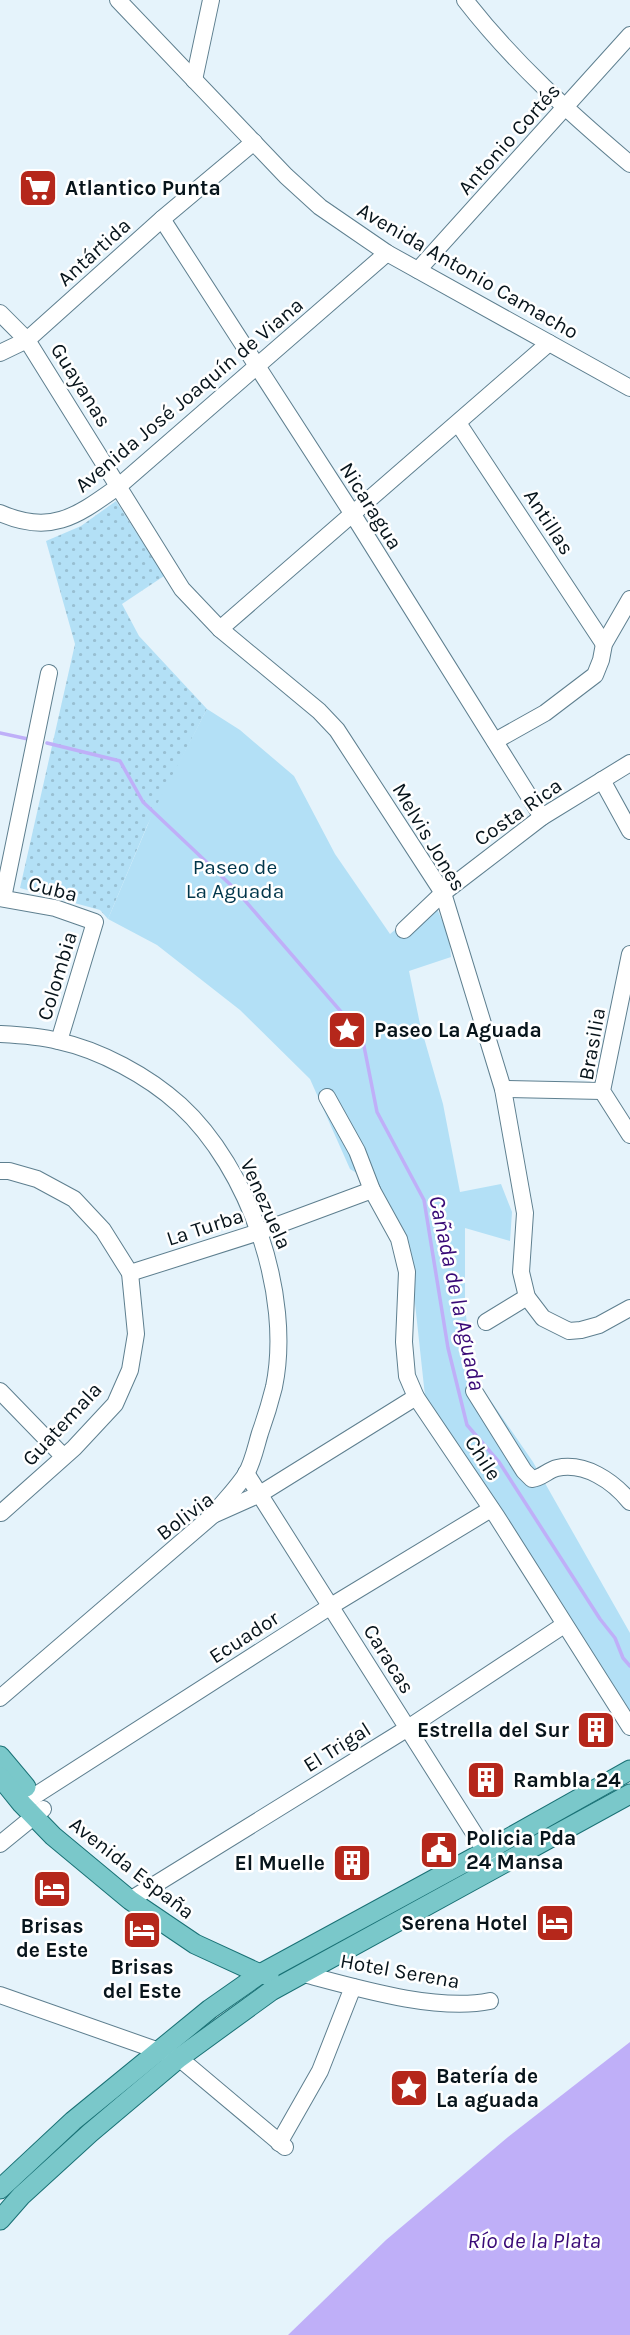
<svg xmlns="http://www.w3.org/2000/svg" width="630" height="2335" viewBox="0 0 630 2335" font-family="Karla,sans-serif">
  <style>
    .grass { fill: url(#grass-dots) }
    .green { fill: #b3e0f6 }
    .water { fill: #bfaff8 }
    .lines { fill: none; stroke-linecap: round; stroke-linejoin: round }
    .stream { stroke: #bfaff8; stroke-width: 3.5 }
    .minor-casing { stroke: #5e7f8f; stroke-width: 18 }
    .major-casing { stroke: #197175; stroke-width: 21 }
    .minor { stroke: #fff; stroke-width: 16 }
    .major { stroke: #7ac8ca; stroke-width: 19 }
    .labels { text-anchor: middle; dominant-baseline: central; stroke-width: 5; stroke-linejoin: round; paint-order: stroke }
    .street-label { font-size: 21px; fill: #07141b; stroke: #fff }
    .poi-label { font-size: 21px; font-weight: bold; fill: #07141b; stroke: #fff; text-anchor: start }
    .park-label { font-size: 21px; fill: #00364b; stroke: #fff }
    .water-label { font-size: 23px; font-style: italic; fill: #390a77; stroke: #fff }
  </style>
  <defs>
    <pattern id="grass-dots" width="8" height="8" patternUnits="userSpaceOnUse" patternTransform="scale(1.75)"><rect width="8" height="8" fill="#b3e0f6"/><path d="M2 2h.1M6 6h.1" fill="none" stroke="#98bfd2" stroke-width="1.8" stroke-linecap="round"/></pattern>
  </defs>
  <rect width="100%" height="100%" fill="#e5f3fb"/>
  <path class="grass" d="M116,501L164,576L122,604L139,636L207,709L147,826L108,919L100,910L20,888L75,644L46,541L81,526Z"/>
  <path class="green" d="M207,709L240,730L294,776L335,854L390,934L433,899L449,937L451,957L409,971L420,1024L443,1104L460,1192L501,1184L512,1212L510,1241L465,1228V1307L473,1375L533,1462L630,1633V1712L425,1396L410,1257L378,1186L350,1169L310,1079L240,1010L157,945L108,919L154,810Z"/>
  <path class="water" d="M630,2042V2335H288L386,2240L508,2137Z"/>
  <g class="lines">
    <g class="stream">
      <path d="M0,733L28,739"/>
      <path d="M47,743L120,761L143,802L235,889L362,1036L377,1112L424,1200L448,1348L467,1425L499,1462L600,1619L615,1638L623,1658L630,1666"/>
    </g>
    <g class="minor-casing">
      <g id="minor">
        <path d="M118,0L286,176L320,207L387,253L630,388"/>
        <path d="M465,0C513,62 571,114 630,164"/>
        <path d="M194,80L211,0"/>
        <path d="M162,219L352,513L542,817"/>
        <path d="M418,270L630,35"/>
        <path d="M0,313L27,340L182,589L220,629L319,711L337,730L443,893L503,1089L525,1213L521,1272L527,1297L543,1318L569,1331L581,1330L599,1325L630,1308"/>
        <path d="M0,353L27,340L162,219L254,142"/>
        <path d="M458,423L604,644"/>
        <path d="M0,513C52,536 78,515 119,486L387,253"/>
        <path d="M220,629L549,343"/>
        <path d="M495,741L545,713L595,675L601,660L604,644L630,599"/>
        <path d="M602,780L630,831"/>
        <path d="M0,898L55,908L95,922L59,1041"/>
        <path d="M3,898L49,673"/>
        <path d="M404,930L443,893L542,817L630,763"/>
        <path d="M630,954L602,1091L630,1135"/>
        <path d="M0,1034C19,1035 39,1036 58,1041C100,1050 148,1076 180,1105C249,1168 293,1295 274,1387C270,1403 265,1419 260,1433C256,1446 253,1462 246,1474C237,1488 223,1502 213,1515"/>
        <path d="M503,1089L602,1091"/>
        <path d="M327,1097L357,1151L372,1190L399,1239L407,1272L404,1342L407,1376L416,1397L497,1517L630,1727"/>
        <path d="M0,1171H9L37,1179L74,1199L103,1230L130,1273L136,1334L130,1370L115,1404L74,1448L1,1513"/>
        <path d="M130,1273L259,1232L372,1190"/>
        <path d="M486,1322L527,1297"/>
        <path d="M0,1391L63,1456"/>
        <path d="M474,1391L524,1471L532,1479C542,1478 548,1470 557,1468C585,1462 613,1481 630,1502"/>
        <path d="M246,1473L491,1860"/>
        <path d="M0,1698L213,1515L260,1494L416,1397"/>
        <path d="M22,1804L331,1606L491,1509"/>
        <path d="M0,1844L43,1809"/>
        <path d="M130,1900L408,1728L564,1625"/>
        <path d="M304,1974C357,1988 437,2012 490,2001"/>
        <path d="M0,1995L179,2058L285,2147"/>
        <path d="M279,2143L320,2071L353,1987"/>
      </g>
    </g>
    <g class="major-casing">
      <g id="major">
        <path d="M0,1756L26,1787"/>
        <path d="M0,1777L22,1804L53,1836L130,1900L195,1944L260,1974L269,1975"/>
        <path d="M0,2189L73,2121L210,2009L260,1974L486,1851L630,1770"/>
        <path d="M0,2220L21,2196L90,2133L179,2058L271,1991L630,1794"/>
      </g>
    </g>
    <use href="#minor" class="minor"/>
    <use href="#major" class="major"/>
  </g>
  <defs>
    <g id="supermarket-square" transform="scale(2.0125)"><rect x="-9" y="-9" width="18" height="18" rx="4" fill="#b5271b" stroke="#fff"/><path d="M-6-5.5h2.5l.6 2H6L4.5 2H-2.5L-4.4-4H-6ZM-1.5 3.2a1.3 1.3 0 1 0 .1 0ZM3 3.2a1.3 1.3 0 1 0 .1 0Z" fill="#fff"/></g>
    <g id="sight-square" transform="scale(2.0125)"><rect x="-9" y="-9" width="18" height="18" rx="4" fill="#b5271b" stroke="#fff"/><path d="M0-6L1.8-2.2L6-1.7L2.9 1.2L3.7 5.4L0 3.3L-3.7 5.4L-2.9 1.2L-6-1.7L-1.8-2.2Z" fill="#fff"/></g>
    <g id="building-square" transform="scale(2.0125)"><rect x="-9" y="-9" width="18" height="18" rx="4" fill="#b5271b" stroke="#fff"/><path d="M-4-6H4V6H1V3H-1V6H-4ZM-2.5-4.3h1.7v1.8h-1.7ZM.8-4.3h1.7v1.8H.8ZM-2.5-1h1.7V.8h-1.7ZM.8-1h1.7V.8H.8Z" fill="#fff"/></g>
    <g id="civic-square" transform="scale(2.0125)"><rect x="-9" y="-9" width="18" height="18" rx="4" fill="#b5271b" stroke="#fff"/><path d="M-.6-6.5H3V-4.5H.6V-3L4-1V1h2V6H-6V1h2V-1L-.6-3ZM-1.2 2.5V6h2.4V2.5Z" fill="#fff"/></g>
    <g id="hotel-square" transform="scale(2.0125)"><rect x="-9" y="-9" width="18" height="18" rx="4" fill="#b5271b" stroke="#fff"/><path d="M-6-4.5h1.5V1H6V5H4.5V3h-9V5H-6ZM-4 0a1.8 1.8 0 1 1 3.6 0ZM.5 0V-2.5h3Q6-2.5 6 0Z" fill="#fff"/></g>
  </defs>
  <g fill-rule="evenodd">
    <use href="#supermarket-square" x="38" y="188"/>
    <use href="#sight-square" x="347" y="1030"/>
    <use href="#building-square" x="596" y="1730"/>
    <use href="#building-square" x="486" y="1780"/>
    <use href="#civic-square" x="439" y="1850"/>
    <use href="#building-square" x="352" y="1863"/>
    <use href="#hotel-square" x="52" y="1889"/>
    <use href="#hotel-square" x="555" y="1923"/>
    <use href="#hotel-square" x="142" y="1930"/>
    <use href="#sight-square" x="409" y="2088"/>
  </g>
  <g class="labels">
    <g class="street-label">
      <text transform="translate(509 139) rotate(-48)">Antonio Cortés</text>
      <text transform="translate(94 252) rotate(-42)">Antártida</text>
      <text transform="translate(468 271) rotate(30)">Avenida Antonio Camacho</text>
      <text transform="translate(81 385) rotate(58)">Guayanas</text>
      <text transform="translate(189 395) rotate(-40)">Avenida José Joaquín de Viana</text>
      <text transform="translate(371 506) rotate(58)">Nicaragua</text>
      <text transform="translate(549 522) rotate(57)">Antillas</text>
      <text transform="translate(518 812) rotate(-35)">Costa Rica</text>
      <text transform="translate(429 837) rotate(59)">Melvis Jones</text>
      <text transform="translate(53 889) rotate(14)">Cuba</text>
      <text transform="translate(57 976) rotate(-73)">Colombia</text>
      <text transform="translate(592 1044) rotate(-80)">Brasilia</text>
      <text transform="translate(266 1204) rotate(66)">Venezuela</text>
      <text transform="translate(205 1227) rotate(-18)">La Turba</text>
      <text transform="translate(62 1424) rotate(-47)">Guatemala</text>
      <text transform="translate(483 1458) rotate(57)">Chile</text>
      <text transform="translate(185 1516) rotate(-37)">Bolivia</text>
      <text transform="translate(244 1637) rotate(-33)">Ecuador</text>
      <text transform="translate(389 1659) rotate(58)">Caracas</text>
      <text transform="translate(337 1747) rotate(-32)">El Trigal</text>
      <text transform="translate(132 1868) rotate(38)">Avenida España</text>
      <text transform="translate(400 1971) rotate(10)">Hotel Serena</text>
    </g>
    <g class="poi-label">
      <text x="65" y="188">Atlantico Punta</text>
      <text x="374" y="1030">Paseo La Aguada</text>
      <text x="569" y="1730" text-anchor="end">Estrella del Sur</text>
      <text x="513" y="1780">Rambla 24</text>
      <text x="466" y="1838">Policia Pda<tspan x="466" dy="24">24 Mansa</tspan></text>
      <text x="325" y="1863" text-anchor="end">El Muelle</text>
      <text x="528" y="1923" text-anchor="end">Serena Hotel</text>
      <text x="52" y="1926" text-anchor="middle">Brisas<tspan x="52" dy="24">de Este</tspan></text>
      <text x="142" y="1967" text-anchor="middle">Brisas<tspan x="142" dy="24">del Este</tspan></text>
      <text x="436" y="2076">Batería de<tspan x="436" dy="24">La aguada</tspan></text>
    </g>
    <g class="park-label">
      <text x="235" y="867">Paseo de<tspan x="235" dy="24">La Aguada</tspan></text>
    </g>
    <g class="water-label">
      <text transform="translate(457 1293) rotate(78)">Cañada de la Aguada</text>
      <text x="534" y="2240">Río de la Plata</text>
    </g>
  </g>
</svg>
